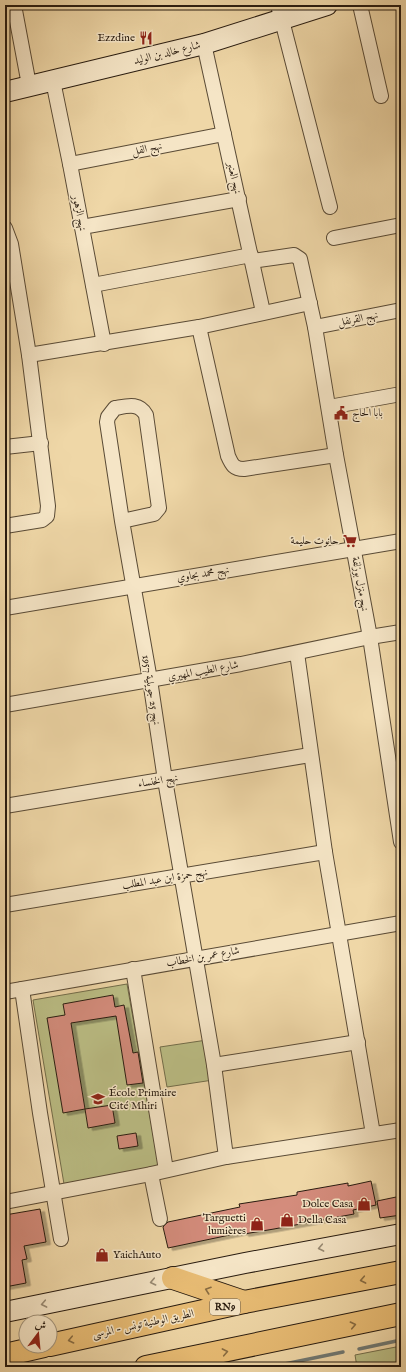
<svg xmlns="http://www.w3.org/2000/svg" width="406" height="1372" viewBox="0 0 406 1372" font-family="'IM FELL English',Amiri,serif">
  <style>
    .green { fill: #bbbe85; stroke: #726d4a }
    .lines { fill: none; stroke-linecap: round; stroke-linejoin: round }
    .stream { stroke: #707872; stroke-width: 3.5 }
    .building { fill: #d48c7c; stroke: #291c10; filter: url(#shadow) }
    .street-casing { stroke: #5a4b36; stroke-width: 16 }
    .secondary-casing { stroke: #291c10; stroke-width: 22 }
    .highway-casing { stroke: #291c10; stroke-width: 24 }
    .street { stroke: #f5e5c6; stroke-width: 14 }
    .secondary { stroke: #f5e5c6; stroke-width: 20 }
    .highway { stroke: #e8bc74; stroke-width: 22 }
    .oneway { stroke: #998b74 }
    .oneway2 { stroke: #886c42 }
    .labels { text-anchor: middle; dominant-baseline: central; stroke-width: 3; stroke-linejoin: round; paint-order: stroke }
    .shield { fill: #f5e5c6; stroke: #665847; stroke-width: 1 }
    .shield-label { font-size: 10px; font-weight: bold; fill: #291c10 }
    .poi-label { font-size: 11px; fill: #291c10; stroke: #f5e5c6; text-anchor: end }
    .street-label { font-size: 11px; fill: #291c10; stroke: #f5e5c6 }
  </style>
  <defs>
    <filter id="shadow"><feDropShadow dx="4.5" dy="2.5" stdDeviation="0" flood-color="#0004"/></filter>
  </defs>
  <rect width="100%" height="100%" fill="#efd7a7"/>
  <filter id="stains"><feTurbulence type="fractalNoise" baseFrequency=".005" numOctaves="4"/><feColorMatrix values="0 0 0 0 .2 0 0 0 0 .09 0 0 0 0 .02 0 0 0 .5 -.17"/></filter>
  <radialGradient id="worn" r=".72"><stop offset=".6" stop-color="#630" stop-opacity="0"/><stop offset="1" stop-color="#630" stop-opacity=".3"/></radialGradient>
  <g class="green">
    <path d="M127,984L159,1168L64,1184L33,1000Z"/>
    <path d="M207,1040L213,1080L167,1087L160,1047Z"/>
    <path d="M401,1346V1367H357L355,1355Z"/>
  </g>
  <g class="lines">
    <g class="stream">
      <path d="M359,1349L401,1340"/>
      <path d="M270,1367L343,1352"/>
    </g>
  </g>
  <g class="building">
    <path d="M113,995L115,1007L124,1005L133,1053L138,1052L143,1083L127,1085L116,1016L71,1023L85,1109L63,1113L47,1018L65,1015L63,1004Z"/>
    <path d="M112,1105L115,1123L88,1128L85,1109Z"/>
    <path d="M136,1133L138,1146L119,1149L117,1136Z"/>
    <path d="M371,1181L376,1205L353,1210L354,1214L274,1229L244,1234V1232L168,1248L163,1227L168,1222L240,1207L239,1204L297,1195V1192L348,1183V1186Z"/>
    <path d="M401,1196V1215L380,1218L377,1201Z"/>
    <path d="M40,1209L46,1242L24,1246L27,1259L22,1260L26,1283L5,1287V1215Z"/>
  </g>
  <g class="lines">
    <g class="street-casing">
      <g id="street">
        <path d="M14,5L29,85"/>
        <path d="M278,5L330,207"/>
        <path d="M360,5L381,96"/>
        <path d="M204,44L263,312"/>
        <path d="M53,81L70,164L104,344"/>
        <path d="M70,164L224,134"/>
        <path d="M82,227L239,199"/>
        <path d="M5,228L11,244L29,355L48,506L47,516L42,520L5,526"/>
        <path d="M334,238L401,225"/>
        <path d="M252,261L294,255L300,259L315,327L336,455L370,637L401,842"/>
        <path d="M93,285L251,255"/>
        <path d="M199,327L228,456C232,465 234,469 244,469L336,455"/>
        <path d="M315,327L401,310"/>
        <path d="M29,355L199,327L310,303"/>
        <path d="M329,407L401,394"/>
        <path d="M5,447L41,443"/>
        <path d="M122,521L154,514L159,508L146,415C139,402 127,406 115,408L108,417L107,422L122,521L150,680L165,780L214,1065L226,1157"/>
        <path d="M5,608L401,541"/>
        <path d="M297,653L325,852L373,1134"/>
        <path d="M5,705L241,664L370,637L401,632"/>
        <path d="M5,806L310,755"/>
        <path d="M5,905L325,852"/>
        <path d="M133,969L166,1170"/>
        <path d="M22,989L40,1113L61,1239"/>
        <path d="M5,992L401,923"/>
        <path d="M214,1065L358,1042"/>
        <path d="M151,1174L160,1219"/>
        <path d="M5,1202L151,1174L226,1157L401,1130"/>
      </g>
    </g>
    <g class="secondary-casing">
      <g id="secondary">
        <path d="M5,92L204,44L327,5"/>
        <path d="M5,1312L245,1263L401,1234"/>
      </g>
    </g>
    <g class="highway-casing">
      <g id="highway">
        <path d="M173,1278L244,1302"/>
        <path d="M50,1345L244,1302L401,1272"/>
        <path d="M5,1355L44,1346"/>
        <path d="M146,1367L401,1314"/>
      </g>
    </g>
    <use href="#street" class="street"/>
    <use href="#secondary" class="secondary"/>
    <use href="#highway" class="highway"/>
  </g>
  <defs><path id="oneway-chevron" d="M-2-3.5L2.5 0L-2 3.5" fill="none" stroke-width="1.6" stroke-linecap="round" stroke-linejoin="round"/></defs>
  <g class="oneway">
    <use href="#oneway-chevron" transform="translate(321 1248) rotate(169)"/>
    <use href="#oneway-chevron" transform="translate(153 1282) rotate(168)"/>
    <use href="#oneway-chevron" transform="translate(44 1304) rotate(169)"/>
  </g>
  <g class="oneway2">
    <use href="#oneway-chevron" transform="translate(363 1280) rotate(169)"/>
    <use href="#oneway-chevron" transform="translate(208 1290) rotate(-161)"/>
    <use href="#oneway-chevron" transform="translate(353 1325) rotate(-12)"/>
    <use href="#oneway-chevron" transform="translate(71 1340) rotate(168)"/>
    <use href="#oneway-chevron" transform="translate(225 1352) rotate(-11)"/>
  </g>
  <defs>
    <g id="restaurant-bare" transform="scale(1.08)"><path d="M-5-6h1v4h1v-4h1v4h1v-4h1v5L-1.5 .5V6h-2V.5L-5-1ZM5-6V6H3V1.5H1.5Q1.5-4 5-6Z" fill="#8f2418" stroke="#f5e5c6" stroke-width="2.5" paint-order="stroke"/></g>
    <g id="civic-bare" transform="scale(1.08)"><path d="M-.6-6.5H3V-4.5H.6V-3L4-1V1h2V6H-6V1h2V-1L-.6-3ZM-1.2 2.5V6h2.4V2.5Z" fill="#8f2418" stroke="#f5e5c6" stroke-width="2.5" paint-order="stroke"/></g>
    <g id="supermarket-bare" transform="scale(1.08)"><path d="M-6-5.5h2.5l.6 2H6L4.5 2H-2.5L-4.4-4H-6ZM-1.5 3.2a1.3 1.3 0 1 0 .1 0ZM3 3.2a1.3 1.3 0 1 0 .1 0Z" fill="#8f2418" stroke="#f5e5c6" stroke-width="2.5" paint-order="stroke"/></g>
    <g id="school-bare" transform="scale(1.08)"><path d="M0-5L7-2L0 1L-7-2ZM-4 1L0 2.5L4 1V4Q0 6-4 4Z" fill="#8f2418" stroke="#f5e5c6" stroke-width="2.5" paint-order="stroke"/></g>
    <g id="shop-bare" transform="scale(1.08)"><path d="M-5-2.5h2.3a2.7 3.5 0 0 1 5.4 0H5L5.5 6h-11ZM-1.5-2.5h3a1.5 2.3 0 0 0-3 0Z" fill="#8f2418" stroke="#f5e5c6" stroke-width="2.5" paint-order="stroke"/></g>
  </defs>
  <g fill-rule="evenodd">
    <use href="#restaurant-bare" x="146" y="38"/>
    <use href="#civic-bare" x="341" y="413"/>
    <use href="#supermarket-bare" x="350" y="541"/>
    <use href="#school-bare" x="98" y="1099"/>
    <use href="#shop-bare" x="364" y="1204"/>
    <use href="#shop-bare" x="287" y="1220"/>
    <use href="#shop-bare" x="257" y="1224"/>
    <use href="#shop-bare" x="102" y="1255"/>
  </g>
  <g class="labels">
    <rect class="shield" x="210" y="1299" width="30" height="16" rx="3"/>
    <g class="shield-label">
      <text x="225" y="1307">RN9</text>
    </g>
    <g class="poi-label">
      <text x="135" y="38">Ezzdine</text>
      <text x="352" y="413" text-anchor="start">بابا الحاج</text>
      <text x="339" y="541">حانوت حليمة</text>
      <text x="109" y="1093" text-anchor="start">École Primaire<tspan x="109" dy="13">Cité Mhiri</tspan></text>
      <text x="353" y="1204">Dolce Casa</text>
      <text x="246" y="1218">Targuetti<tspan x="246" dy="13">lumières</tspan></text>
      <text x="298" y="1220" text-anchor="start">Della Casa</text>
      <text x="113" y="1255" text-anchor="start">YaichAuto</text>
    </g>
    <g class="street-label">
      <text transform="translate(167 53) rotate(-14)">شارع خالد بن الوليد</text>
      <text transform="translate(147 149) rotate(-11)">نهج الفل</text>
      <text transform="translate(234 178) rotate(77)">نهج العنبر</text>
      <text transform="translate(79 213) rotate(79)">نهج الزهور</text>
      <text transform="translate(358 319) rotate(-11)">نهج القرنفل</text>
      <text transform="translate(203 574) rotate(-9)">نهج محمد بجاوي</text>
      <text transform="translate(360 584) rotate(80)">نهج منزل بوزلفة</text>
      <text transform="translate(203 671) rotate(-10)">شارع الطيب المهيري</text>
      <text transform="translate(151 690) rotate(81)">نهج 25 جويلية 1957</text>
      <text transform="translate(158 781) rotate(-9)">نهج الخنساء</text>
      <text transform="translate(165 879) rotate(-9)">نهج حمزة ابن عبد المطلب</text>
      <text transform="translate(203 957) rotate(-10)">شارع عمر بن الخطاب</text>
      <text transform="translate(143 1324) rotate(-12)">الطريق الوطنية تونس - المرسى</text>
    </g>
  </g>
  <rect width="406" height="1372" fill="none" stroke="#efd7a7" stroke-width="20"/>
  <rect x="6" y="6" width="394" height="1360" fill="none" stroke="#291c10" stroke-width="2"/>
  <rect x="10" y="10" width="386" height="1352" fill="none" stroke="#291c10"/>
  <g transform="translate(38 1334) rotate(16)"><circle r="19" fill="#f5e5c6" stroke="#a3957d"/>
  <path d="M0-3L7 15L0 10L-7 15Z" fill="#8f2418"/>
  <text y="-6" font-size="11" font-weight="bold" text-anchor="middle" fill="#291c10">ش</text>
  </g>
  <rect width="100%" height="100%" filter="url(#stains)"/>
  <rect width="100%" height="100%" fill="url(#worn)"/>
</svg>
